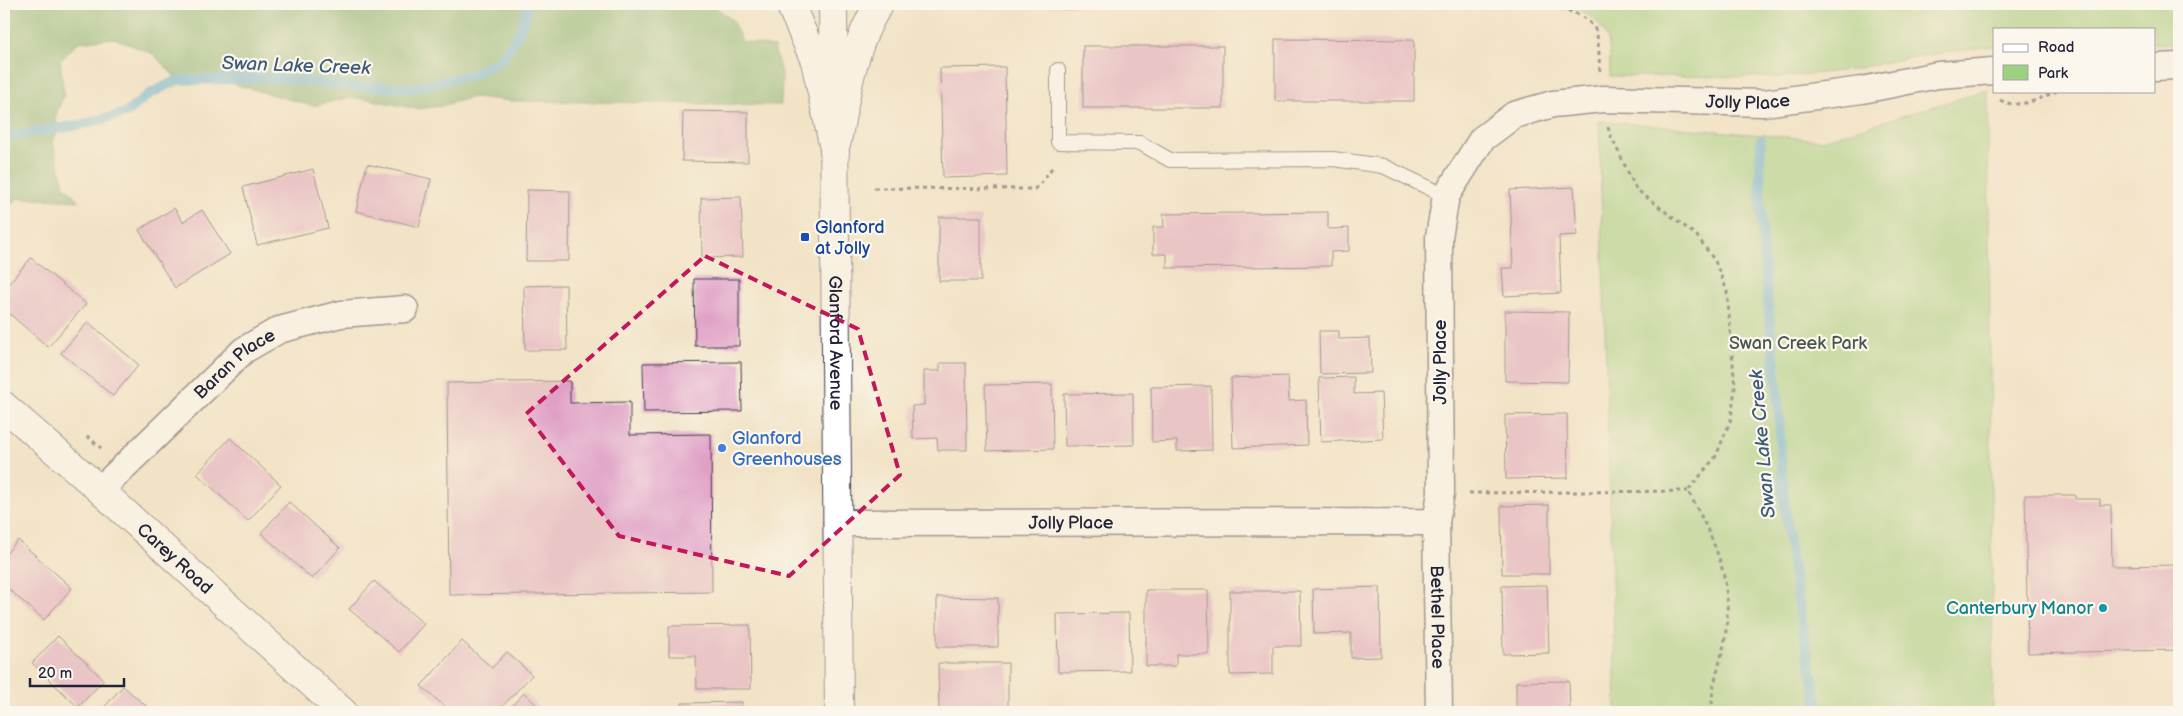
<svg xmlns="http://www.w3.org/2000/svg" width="2183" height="716" viewBox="0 0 2183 716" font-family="'Balsamiq Sans',sans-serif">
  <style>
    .green { fill: #9dd182; stroke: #607a5e }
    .forest { fill: #7eb370; stroke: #506a56 }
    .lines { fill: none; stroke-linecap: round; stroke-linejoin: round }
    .stream { stroke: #5db0d9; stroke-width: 10 }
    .building { fill: #e0a0c6 }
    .service-casing { stroke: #413f50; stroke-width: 16 }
    .minor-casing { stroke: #413f50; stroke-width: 29 }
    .tertiary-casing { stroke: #413f50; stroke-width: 30 }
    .secondary-casing { stroke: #413f50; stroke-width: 30 }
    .primary-casing { stroke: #413f50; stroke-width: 30 }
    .path { stroke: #413f50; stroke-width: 3; stroke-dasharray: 4 4; stroke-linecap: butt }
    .service { stroke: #fff; stroke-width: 14 }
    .minor { stroke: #fff; stroke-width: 26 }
    .tertiary { stroke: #fff; stroke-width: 28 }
    .secondary { stroke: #fff; stroke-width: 28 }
    .primary { stroke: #fff; stroke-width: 28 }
    .marked { fill: none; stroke: #c2185b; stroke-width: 4; stroke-dasharray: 10 6; stroke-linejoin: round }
    .transit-dot { fill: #1a4fb4; stroke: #fbf7ec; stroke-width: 2 }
    .shop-dot { fill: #3f7fe0; stroke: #fbf7ec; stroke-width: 2 }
    .culture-dot { fill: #0f9aa8; stroke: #fbf7ec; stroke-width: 2 }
    .labels { text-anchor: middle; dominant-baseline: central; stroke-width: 4.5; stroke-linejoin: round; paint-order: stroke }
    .street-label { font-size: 18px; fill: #22223b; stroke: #fbf7ec }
    .transit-label { font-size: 18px; fill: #164399; stroke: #fbf7ec; text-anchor: start }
    .park-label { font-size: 18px; fill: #475750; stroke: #fbf7ec }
    .shop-label { font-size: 18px; fill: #366cbe; stroke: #fbf7ec; text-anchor: start }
    .culture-label { font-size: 18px; fill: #0d838f; stroke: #fbf7ec; text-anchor: end }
    .water-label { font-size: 19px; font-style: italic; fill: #3a5b7a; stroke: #fbf7ec }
  </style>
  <rect width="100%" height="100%" fill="#fbf7ec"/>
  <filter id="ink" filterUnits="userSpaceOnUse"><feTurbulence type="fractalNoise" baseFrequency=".02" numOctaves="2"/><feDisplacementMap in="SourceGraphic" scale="10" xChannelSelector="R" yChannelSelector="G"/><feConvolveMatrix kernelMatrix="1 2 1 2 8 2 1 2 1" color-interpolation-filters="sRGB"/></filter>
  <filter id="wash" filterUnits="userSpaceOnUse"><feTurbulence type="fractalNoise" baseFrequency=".0096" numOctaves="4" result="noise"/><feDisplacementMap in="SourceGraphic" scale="20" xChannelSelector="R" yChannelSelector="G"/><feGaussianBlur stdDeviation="1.12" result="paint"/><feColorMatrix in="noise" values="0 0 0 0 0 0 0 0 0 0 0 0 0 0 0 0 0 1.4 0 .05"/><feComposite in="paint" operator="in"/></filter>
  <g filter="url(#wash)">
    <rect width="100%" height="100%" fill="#f2e3c7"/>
    <g class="green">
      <path d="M1565,4H2179V43L2154,44V29H1994V46L1906,58L1850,70L1781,77L1610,76C1609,65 1611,47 1607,37C1599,19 1582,10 1565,4Z"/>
      <path d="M1988,90L1993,712H1616L1599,121L1822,140Z"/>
    </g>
    <g class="forest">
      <path d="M4,4H712L732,20L742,41L774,47L782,77L781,105L512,101L473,97L441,106L417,109L368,99L346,98L313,106L223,81L178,80L153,54L114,38L79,42L60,61L64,94L55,117L58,129L53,143L64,185L79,201L18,198L4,212Z"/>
      <path d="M908,4H1147L906,6Z"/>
    </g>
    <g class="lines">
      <g class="stream">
        <path d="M4,137L80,125L126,113L149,94L178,80L278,78L348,86L415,88L474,74L501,59L521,30L528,4"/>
        <path d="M1761,140C1757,225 1768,302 1777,386C1780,420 1780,454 1783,488C1790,563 1804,638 1819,712"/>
      </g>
    </g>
    <g id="blocks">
      <g class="building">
        <path d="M1275,39L1414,40V101H1275Z"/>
        <rect x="1083" y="46" width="140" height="62"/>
        <path d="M1005,67L1007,176L943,178L940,68Z"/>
        <path d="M683,111L748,112V162L682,161Z"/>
        <path d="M367,164L431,179L419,227L356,211Z"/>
        <path d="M313,169L328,228L257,245L243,187Z"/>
        <path d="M1574,187L1577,235L1559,236L1561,293L1504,296L1502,268H1513L1510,190Z"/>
        <path d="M527,190L570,191L569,261H526Z"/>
        <path d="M741,197L743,257L702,258L701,198Z"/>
        <path d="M174,208L183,222L202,210L230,254L175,288L139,230Z"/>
        <path d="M1328,212V229L1349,228V251L1331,252V266L1167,268V254H1153V227H1164L1163,214Z"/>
        <rect x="939" y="217" width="42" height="64"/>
        <path d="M31,258L86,304L48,347L4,309V289Z"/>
        <path d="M694,279H739V346H695Z"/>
        <path d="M566,285L567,350H525L524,286Z"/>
        <path d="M1505,311L1569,312L1568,382L1505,381Z"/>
        <path d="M88,322L139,365L113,396L61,353Z"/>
        <path d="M1319,331H1339V339L1370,338L1371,373L1320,374Z"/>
        <path d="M741,362L742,411L644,412L643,363Z"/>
        <path d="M940,363H966L967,450H938L937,438L913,439L912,406L924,405V371H940Z"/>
        <path d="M1288,376L1289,401L1306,400L1307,445L1233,448L1231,378Z"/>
        <path d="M1354,377V394L1381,393L1383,439L1321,442L1319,378Z"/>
        <path d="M570,381V403L630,402V435L711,434L712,592L449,595L447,383Z"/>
        <path d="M1052,384L1053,449L987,451L985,385Z"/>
        <path d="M1211,386L1212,450L1177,451V441L1152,442L1151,387Z"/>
        <path d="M1133,393L1134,445L1065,446L1064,394Z"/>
        <path d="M1567,414L1568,478L1506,479L1505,415Z"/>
        <path d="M230,438L281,485L248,521L197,474Z"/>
        <path d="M2025,495H2075V499H2100V505H2111L2112,566L2179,565V650L2028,653Z"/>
        <path d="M289,502L340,548L312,579L261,533Z"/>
        <path d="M1549,505V574H1502L1501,506Z"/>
        <path d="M18,540L72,588L44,620L4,585V556Z"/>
        <path d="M374,581L424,624L399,652L349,609Z"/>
        <path d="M1547,585L1549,653L1503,654L1502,586Z"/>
        <path d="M1380,587L1381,657L1351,658V633L1314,634L1313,589Z"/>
        <path d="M1146,590H1208L1209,654H1176V666H1146Z"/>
        <path d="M1230,591H1300L1301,646H1273V674L1230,675Z"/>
        <path d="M937,597L998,598V647H937Z"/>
        <path d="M1129,613L1130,671L1058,672L1057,614Z"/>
        <path d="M750,625L751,689H697L696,656H669V626Z"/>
        <path d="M58,636L104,680L78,707L32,663Z"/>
        <path d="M462,641L492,668L507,652L532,675L497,712H451L421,686Z"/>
        <path d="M938,663H1008V712H939Z"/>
        <path d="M1569,681L1570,712H1516V682Z"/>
        <path d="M123,686L153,712H100Z"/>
        <path d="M524,693L544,712H506Z"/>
        <path d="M742,702V712H682V703Z"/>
      </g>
    </g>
  </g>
  <g filter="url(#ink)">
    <use href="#blocks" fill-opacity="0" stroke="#413f50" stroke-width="1"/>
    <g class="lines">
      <g class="service-casing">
        <path id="service" d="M1058,70V142L1140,143L1170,160L1333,159L1383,166L1446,196"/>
      </g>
      <g class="minor-casing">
        <g id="minor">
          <path d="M2154,67L2179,66"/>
          <path id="s1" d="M100,490L244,350L279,330L341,314L405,309"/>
          <path id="s2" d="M1436,522L1439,712"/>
          <path id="s3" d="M837,523L1436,522L1441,493L1439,237L1446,196L1482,139L1514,115L1553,104L1603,99L1764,103L1862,90L1938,75L1994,71"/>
        </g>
      </g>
      <g class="tertiary-casing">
        <g id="tertiary">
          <path id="s4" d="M4,406L100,490L343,712"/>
        </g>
      </g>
      <g class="secondary-casing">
        <g id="secondary">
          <path id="s5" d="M833,4L839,712"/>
        </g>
      </g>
      <g class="primary-casing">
        <g id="primary">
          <path d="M790,4L815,61L835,153"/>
          <path d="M837,141C846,94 853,45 879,4"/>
        </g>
      </g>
      <g class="path">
        <path d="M1520,4C1543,7 1580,6 1595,29C1599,37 1599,61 1600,71"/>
        <path d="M2000,100C2018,110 2039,99 2057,91"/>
        <path d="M1608,127L1610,134L1636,189L1697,236L1715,261L1727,291L1735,388L1731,419L1716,456L1688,491C1717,546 1735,581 1724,644C1720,666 1709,690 1713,712"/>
        <path d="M874,188L1034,189L1039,186L1054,165"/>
        <path d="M87,436L101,448"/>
        <path d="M1469,493L1688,491"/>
      </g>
      <use href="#service" class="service"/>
      <use href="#minor" class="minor"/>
      <use href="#tertiary" class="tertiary"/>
      <use href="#secondary" class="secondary"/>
      <use href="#primary" class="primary"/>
    </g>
  </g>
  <path d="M0 0H2183V716H0ZM705,256L858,329L900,475L789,576L619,536L526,414Z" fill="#f2e3c7" fill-opacity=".55" fill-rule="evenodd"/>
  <path class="marked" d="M705,256L858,329L900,475L789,576L619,536L526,414Z"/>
  <rect class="transit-dot" x="800" y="232" width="10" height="10" rx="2.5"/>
  <circle class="shop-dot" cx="722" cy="448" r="5"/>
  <circle class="culture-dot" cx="2103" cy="608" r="5"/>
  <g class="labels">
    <g class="street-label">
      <text stroke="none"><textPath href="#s3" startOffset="1269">Jolly Place</textPath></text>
      <text stroke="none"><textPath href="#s5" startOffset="339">Glanford Avenue</textPath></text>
      <text transform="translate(1440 362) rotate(-90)">Jolly Place</text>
      <text stroke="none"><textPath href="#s1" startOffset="185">Baran Place</textPath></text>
      <text stroke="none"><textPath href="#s3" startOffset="234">Jolly Place</textPath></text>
      <text stroke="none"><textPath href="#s4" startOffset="229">Carey Road</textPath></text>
      <text stroke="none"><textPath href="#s2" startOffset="95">Bethel Place</textPath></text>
    </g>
    <g class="transit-label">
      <text x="815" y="227">Glanford<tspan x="815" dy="21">at Jolly</tspan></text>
    </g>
    <g class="park-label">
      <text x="1798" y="343">Swan Creek Park</text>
    </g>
    <g class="shop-label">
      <text x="732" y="438">Glanford<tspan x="732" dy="21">Greenhouses</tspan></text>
    </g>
    <g class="culture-label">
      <text x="2093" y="608">Canterbury Manor</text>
    </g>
    <g class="water-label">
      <text transform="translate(296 66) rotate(2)">Swan Lake Creek</text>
      <text transform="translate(1763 444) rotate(-95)">Swan Lake Creek</text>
    </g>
  </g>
  <rect width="2183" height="716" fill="none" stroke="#fbf7ec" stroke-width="20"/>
  <rect x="1993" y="28" width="162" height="65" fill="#fbf7ec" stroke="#a4a2a5"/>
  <rect x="2003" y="44" width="25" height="8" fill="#ffffff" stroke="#a4a2a5"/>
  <text x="2038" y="52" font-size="15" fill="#22223b">Road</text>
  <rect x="2003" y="65" width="25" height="15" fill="#9dd182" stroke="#a4a2a5"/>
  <text x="2038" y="78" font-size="15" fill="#22223b">Park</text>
  <path d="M30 678v8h94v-8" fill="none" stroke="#22223b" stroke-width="2.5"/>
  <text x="38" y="678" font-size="15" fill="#22223b" stroke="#fbf7ec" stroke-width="4" paint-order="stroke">20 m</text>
</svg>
